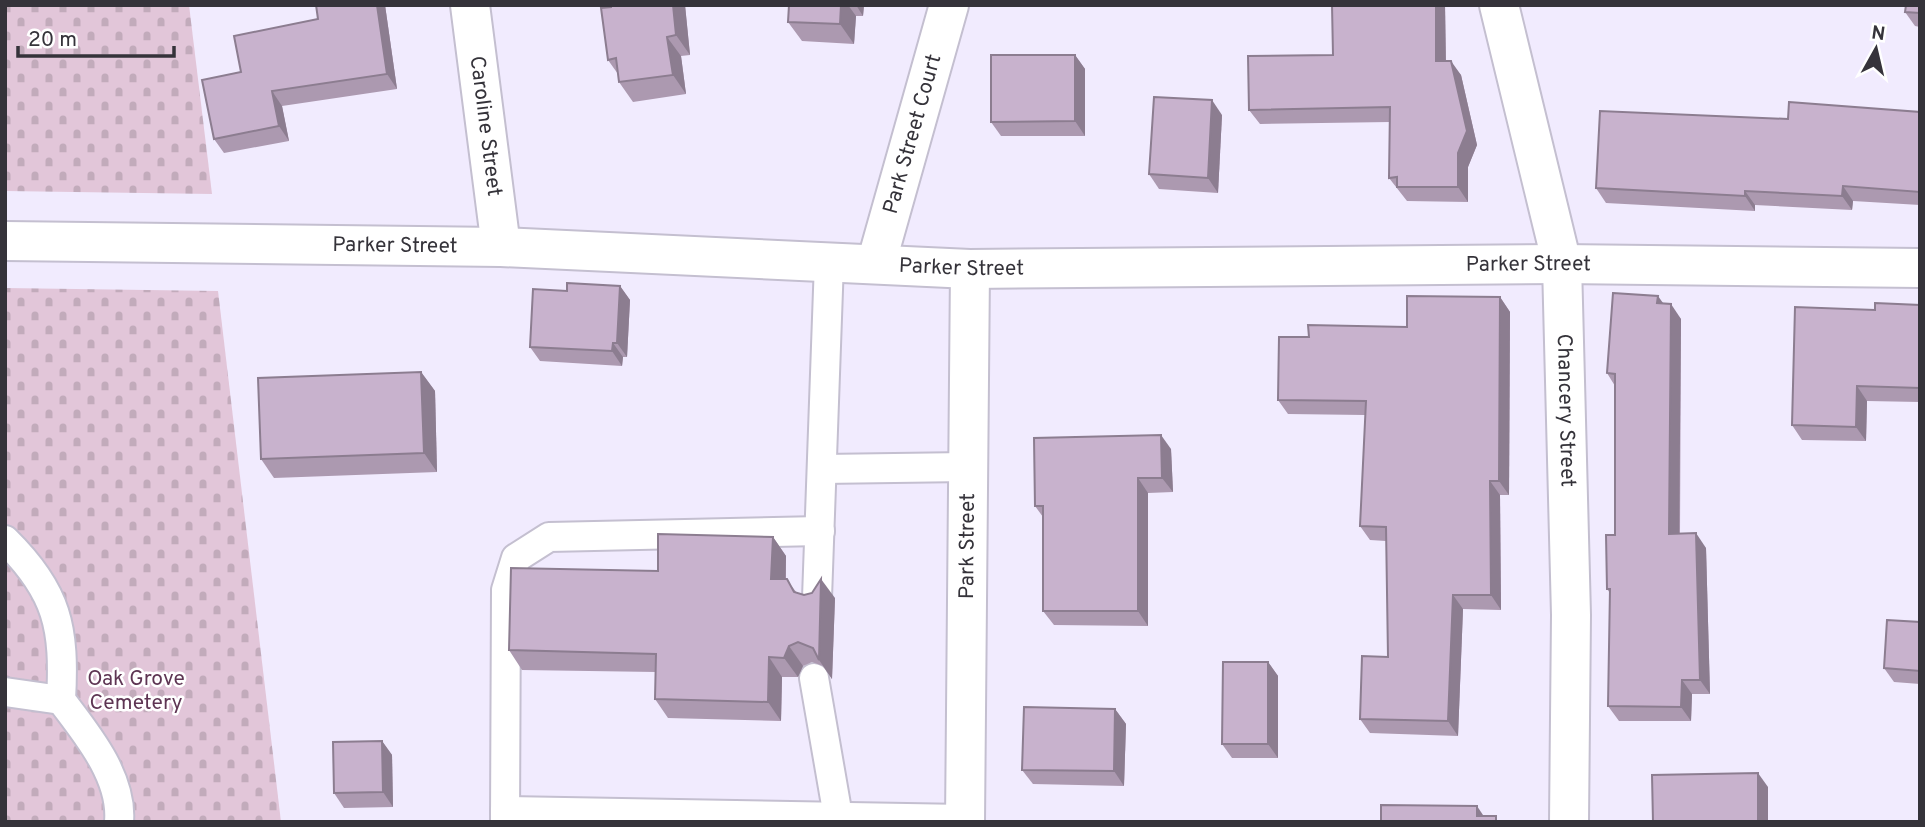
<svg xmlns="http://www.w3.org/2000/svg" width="1925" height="827" viewBox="0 0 1925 827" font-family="Overpass,sans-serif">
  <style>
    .cemetery { fill: url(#cemetery-stones) }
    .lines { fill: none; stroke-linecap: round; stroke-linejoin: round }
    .service-casing { stroke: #c4bfd0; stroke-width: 32 }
    .minor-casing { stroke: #c4bfd0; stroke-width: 42 }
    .secondary-casing { stroke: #c4bfd0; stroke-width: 42 }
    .service { stroke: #fff; stroke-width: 28 }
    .minor { stroke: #fff; stroke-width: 38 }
    .secondary { stroke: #fff; stroke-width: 38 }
    .wall { fill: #ac99b0 }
    .shaded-wall { fill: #8c7d90 }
    .building { fill: #c8b2cd; stroke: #8c7d90; stroke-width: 2 }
    .labels { text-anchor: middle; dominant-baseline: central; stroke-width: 5; stroke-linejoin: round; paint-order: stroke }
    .street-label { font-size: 21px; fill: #35333a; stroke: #fff }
    .park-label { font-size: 21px; fill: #5e3553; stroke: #fff }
  </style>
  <defs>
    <pattern id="cemetery-stones" width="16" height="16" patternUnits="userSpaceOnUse" patternTransform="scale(1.75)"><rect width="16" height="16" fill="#e2c6d9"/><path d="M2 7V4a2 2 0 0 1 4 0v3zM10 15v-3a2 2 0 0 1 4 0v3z" fill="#c2abbb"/></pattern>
  </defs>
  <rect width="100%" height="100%" fill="#f1ebfe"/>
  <g class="cemetery">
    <path d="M5,5H189L212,194L5,191Z"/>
    <path d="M5,288L218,291L281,822H5Z"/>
  </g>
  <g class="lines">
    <g class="service-casing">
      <g id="service">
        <path d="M822,469L967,467"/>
        <path d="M5,540C58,592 65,628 61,700C86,733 123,777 119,822"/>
        <path d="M817,598L829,262"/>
        <path d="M814,678L839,822"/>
        <path d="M5,692L61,700"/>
        <path d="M505,811L965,819"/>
        <path d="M505,822L506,590L516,558L549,537L820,531"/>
      </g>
    </g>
    <g class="minor-casing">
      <g id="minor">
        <path id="s1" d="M470,5L501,247"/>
        <path id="s2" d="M1499,5L1562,264L1571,615L1569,822"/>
        <path id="s3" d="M876,264L949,5"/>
        <path id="s4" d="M965,822L970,269"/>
      </g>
    </g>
    <g class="secondary-casing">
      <g id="secondary">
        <path id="s5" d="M5,241L501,247L970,269L1562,264L1920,268"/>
      </g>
    </g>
    <use href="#service" class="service"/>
    <use href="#minor" class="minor"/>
    <use href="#secondary" class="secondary"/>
  </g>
  <g class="wall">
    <path d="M385,5L397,89L282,106L289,141L224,153L214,139L241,72Z"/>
    <path d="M685,5L690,55L681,56L686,94L633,102L619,82L618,74L608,60L611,7Z"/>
    <path d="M789,5H864L863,16H856L854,44L802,41L788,22Z"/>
    <path d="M1332,5H1445L1446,61L1461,75L1477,145L1468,167V202L1407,201L1389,178L1390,122L1260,124L1249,110L1333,55Z"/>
    <path d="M1920,5V27L1915,26L1905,12Z"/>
    <path d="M1075,55L1085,69V136H1001L991,122Z"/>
    <path d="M1920,112V205L1853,201L1852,210L1755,205V211L1606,203L1596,188L1788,119Z"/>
    <path d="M1222,115L1218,193L1159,189L1149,174Z"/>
    <path d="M620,286L630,300L627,357H623L622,366L540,361L530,347L567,291Z"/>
    <path d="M1500,297L1510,312L1509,495H1500L1501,610L1463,609L1458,736L1370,733L1360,719L1388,657L1386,541L1370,540L1360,526L1365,415L1288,414L1278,400L1309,337L1407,327Z"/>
    <path d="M1663,304L1681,319L1680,534L1706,548L1710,694H1692L1691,721H1619L1608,706L1610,593L1607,589L1615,535V386L1607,373Z"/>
    <path d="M1920,305V402L1867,401L1866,441L1802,440L1792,425L1875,310Z"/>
    <path d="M421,372L435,391L437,472L274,478L261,459Z"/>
    <path d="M1171,449L1173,492L1148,493V626L1054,625L1043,611V517L1035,506Z"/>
    <path d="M773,537L786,556V579L797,593L804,595L835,598L832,679L823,666L812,662L803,666L798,677H782L781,721L668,718L655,699L656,672L522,670L509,650L658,571Z"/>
    <path d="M1920,622V684L1894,682L1884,668Z"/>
    <path d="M1268,662L1278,676V758H1232L1222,744Z"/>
    <path d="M1115,709L1126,724L1124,786L1033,784L1022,770Z"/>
    <path d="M382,741L392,755L393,807L344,808L334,793Z"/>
  </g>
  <g class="shaded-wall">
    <path d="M377,5H385L397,89L387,74Z"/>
    <path d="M673,5H685L690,55L676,35Z"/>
    <path d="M841,5H848L856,16L854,44L840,24Z"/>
    <path d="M856,5H864L863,16Z"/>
    <path d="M1436,5H1445L1446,75L1436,61Z"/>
    <path d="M667,37L681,56L686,94L673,75Z"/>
    <path d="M1075,55L1085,69V136L1075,121Z"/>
    <path d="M1451,61L1461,75L1477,145L1468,167V202L1458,187Z"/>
    <path d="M272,91L282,106L289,141L279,126Z"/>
    <path d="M1212,100L1222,115L1218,193L1208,178Z"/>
    <path d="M1843,186L1853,201L1852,210L1842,196Z"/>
    <path d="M1745,191L1755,205V211L1745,196Z"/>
    <path d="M620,286L630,300L627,357L617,343Z"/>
    <path d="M1658,296L1668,310L1657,303Z"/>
    <path d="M1500,297L1510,312L1509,495L1499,481Z"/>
    <path d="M1671,304L1681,319L1679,548L1669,534Z"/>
    <path d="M613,343L623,357L622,366L612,351Z"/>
    <path d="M421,372L435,391L437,472L424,453Z"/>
    <path d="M1857,386L1867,401L1866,441L1856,427Z"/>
    <path d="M1161,435L1171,449L1173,492L1162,478Z"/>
    <path d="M1138,478L1148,493V626L1138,611Z"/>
    <path d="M1490,481L1500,495L1501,610L1491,595Z"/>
    <path d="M1696,533L1706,548L1710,694L1700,680Z"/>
    <path d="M773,537L786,556L785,599L771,579Z"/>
    <path d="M821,579L835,598L832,679L819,660Z"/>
    <path d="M1453,595L1463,609L1458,736L1448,721Z"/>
    <path d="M789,646L803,666L798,677L784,658Z"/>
    <path d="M769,657L782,677L781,721L768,702Z"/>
    <path d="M1268,662L1278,676V758L1268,744Z"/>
    <path d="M1682,680L1692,694L1691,721L1681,707Z"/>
    <path d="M1115,709L1126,724L1124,786L1114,771Z"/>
    <path d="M382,741L392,755L393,807L383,792Z"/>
    <path d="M1758,773L1768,787V822H1758Z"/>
    <path d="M1477,806L1487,821L1477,816Z"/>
  </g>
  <g class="building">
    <path d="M316,5H377L387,74L272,91L279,126L214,139L202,80L241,72L234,36L318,19Z"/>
    <path d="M611,5H673L676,35L667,37L673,75L619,82L616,58L608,60L601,8L611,7Z"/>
    <path d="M789,5H841L840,24L788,22Z"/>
    <path d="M1332,5H1436V61H1451L1467,131L1458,153V187H1397V177L1389,178L1390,107L1249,110L1248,56L1333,55Z"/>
    <path d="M1906,5H1920V13L1905,12Z"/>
    <path d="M991,55H1075V121L991,122Z"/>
    <path d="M1154,97L1212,100L1208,178L1149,174Z"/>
    <path d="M1789,102L1920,112V192L1843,186L1842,196L1745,191V196L1596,188L1600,111L1788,119Z"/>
    <path d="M567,283L620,286L617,343H613L612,351L530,347L533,289L567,291Z"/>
    <path d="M1613,293L1658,296L1657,303L1671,304L1669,534L1696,533L1700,680H1682L1681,707L1608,706L1610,589H1607L1606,535H1615V374L1607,373Z"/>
    <path d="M1407,296L1500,297L1499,481H1490L1491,595H1453L1448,721L1360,719L1362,656L1388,657L1386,527L1360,526L1366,401L1278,400L1279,337H1309L1308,325L1407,327Z"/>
    <path d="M1875,303L1920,305V388L1857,386L1856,427L1792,425L1795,307L1875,310Z"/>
    <path d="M421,372L424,453L261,459L258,378Z"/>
    <path d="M1161,435L1162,478H1138V611H1043V506H1035L1034,438Z"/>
    <path d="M658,534L773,537L771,579H787L794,592L804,595L812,593L821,579L819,660L813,648L798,642L789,646L784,658L769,657L768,702L655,699L656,654L509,650L511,568L658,571Z"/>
    <path d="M1887,620L1920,622V671L1884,668Z"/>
    <path d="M1223,662H1268V744H1222Z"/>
    <path d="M1024,707L1115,709L1114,771L1022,770Z"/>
    <path d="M382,741L383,792L334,793L333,742Z"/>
    <path d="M1758,773V822H1653L1652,775Z"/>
    <path d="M1381,805L1477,806V816H1496V822H1381Z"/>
  </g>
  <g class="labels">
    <g class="street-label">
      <text stroke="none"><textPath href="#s1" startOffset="122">Caroline Street</textPath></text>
      <text stroke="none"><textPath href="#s3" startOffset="135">Park Street Court</textPath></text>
      <text stroke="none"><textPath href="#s5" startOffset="390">Parker Street</textPath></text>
      <text stroke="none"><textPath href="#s5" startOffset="1524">Parker Street</textPath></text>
      <text stroke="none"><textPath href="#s5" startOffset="957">Parker Street</textPath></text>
      <text stroke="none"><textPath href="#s2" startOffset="413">Chancery Street</textPath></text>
      <text stroke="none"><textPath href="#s4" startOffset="276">Park Street</textPath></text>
    </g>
    <g class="park-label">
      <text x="136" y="679">Oak Grove<tspan x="136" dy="24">Cemetery</tspan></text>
    </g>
  </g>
  <rect width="1925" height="827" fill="none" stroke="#35333a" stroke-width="14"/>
  <g transform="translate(1876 49) rotate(8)" stroke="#ffffff" stroke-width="5" paint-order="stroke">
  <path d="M0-5L12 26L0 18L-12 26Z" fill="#35333a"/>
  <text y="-10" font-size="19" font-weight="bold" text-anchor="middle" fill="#35333a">N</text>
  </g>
  <path d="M18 46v10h156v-10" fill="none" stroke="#35333a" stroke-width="3.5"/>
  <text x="28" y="46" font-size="21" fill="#35333a" stroke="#ffffff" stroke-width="5" paint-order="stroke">20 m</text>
</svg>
